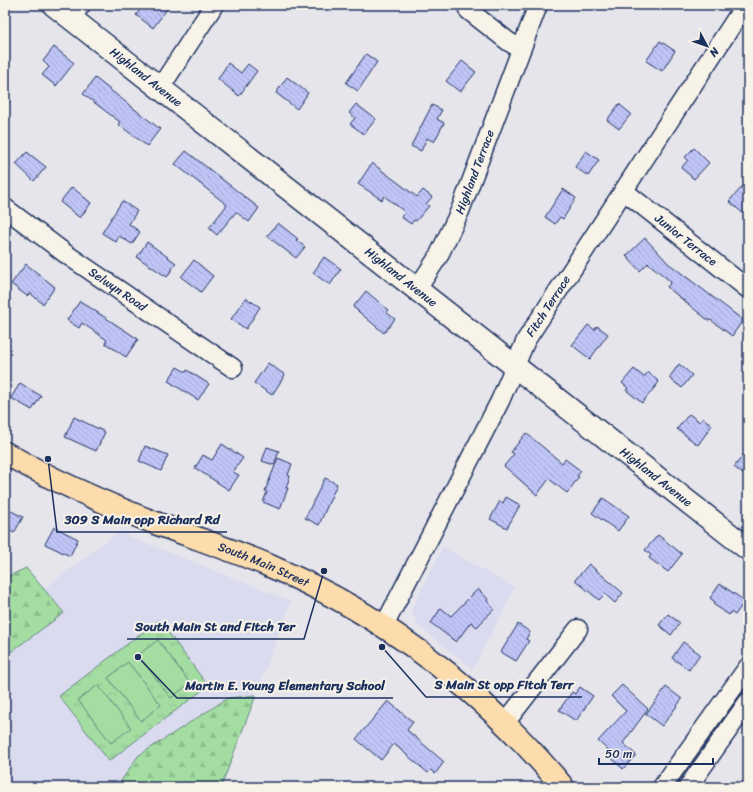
<svg xmlns="http://www.w3.org/2000/svg" width="753" height="792" viewBox="0 0 753 792" font-family="Sriracha,sans-serif">
  <style>
    .built { fill: #dbdbef }
    .forest { fill: url(#forest-firs); stroke: #608680 }
    .park { fill: url(#park-tufts); stroke: #608680 }
    .pitch { fill: #a4dda1; stroke: #608680 }
    .building { fill: url(#building-back-hatch); stroke: #1b2f5e }
    .lines { fill: none; stroke-linecap: round; stroke-linejoin: round }
    .street-casing { stroke: #1b2f5e; stroke-width: 21 }
    .secondary-casing { stroke: #1b2f5e; stroke-width: 25 }
    .primary-casing { stroke: #1b2f5e; stroke-width: 25 }
    .street { stroke: #f7f3e8; stroke-width: 18 }
    .secondary { stroke: #f7f3e8; stroke-width: 22 }
    .primary { stroke: #fcdcac; stroke-width: 22 }
    .labels { text-anchor: middle; dominant-baseline: central; stroke-width: 4; stroke-linejoin: round; paint-order: stroke }
    .street-label { font-size: 12px; fill: #1b2f5e; stroke: #f7f3e8 }
    .leader { fill: none; stroke: #1b2f5e; stroke-width: 1.5 }
    .callout-dot { fill: #1b2f5e; stroke: #f7f3e8; stroke-width: 1.5 }
    .callout-label { font-size: 13px; text-anchor: middle; font-weight: bold; fill: #1b2f5e; stroke: #f7f3e8; stroke-width: 4; stroke-linejoin: round; paint-order: stroke }
  </style>
  <defs>
    <pattern id="forest-firs" width="22" height="20" patternUnits="userSpaceOnUse"><rect width="22" height="20" fill="#a4dda1"/><path d="M5 1l3.5 6h-7zM16 11l3.5 6h-7z" fill="#8dbe8d"/></pattern>
    <pattern id="park-tufts" width="24" height="20" patternUnits="userSpaceOnUse"><rect width="24" height="20" fill="#a4dda1"/><path d="M3 7l-1-3M5 7V3M7 7l1-3M15 17l-1-3M17 17v-4M19 17l1-3" fill="none" stroke="#8dbe8d"/></pattern>
    <pattern id="building-back-hatch" width="6" height="6" patternUnits="userSpaceOnUse"><rect width="6" height="6" fill="#c0c5f7"/><path d="M-1 5l2 2M0 0l6 6M5-1l2 2" fill="none" stroke="#a4aad6"/></pattern>
  </defs>
  <rect width="100%" height="100%" fill="#e6e5ec"/>
  <filter id="ink" filterUnits="userSpaceOnUse"><feTurbulence type="fractalNoise" baseFrequency=".025" numOctaves="2"/><feDisplacementMap in="SourceGraphic" scale="8" xChannelSelector="R" yChannelSelector="G"/><feConvolveMatrix kernelMatrix="1 2 1 2 8 2 1 2 1" color-interpolation-filters="sRGB"/></filter>
  <g filter="url(#ink)">
    <g class="built">
      <path d="M118,532L291,601L221,787H5V619Z"/>
      <path d="M443,547L515,588L473,669L418,626L411,610Z"/>
    </g>
    <g class="forest">
      <path d="M26,568L64,613L5,656V578Z"/>
      <path d="M256,695L221,787H117L138,756L228,698Z"/>
    </g>
    <path class="park" d="M159,620L208,686L109,761L59,696Z"/>
    <g class="pitch">
      <path d="M158,640L190,683L171,698L138,655Z"/>
      <path d="M128,662L161,705L141,721L108,678Z"/>
      <path d="M98,685L131,728L111,743L78,700Z"/>
    </g>
    <g class="building">
      <path d="M144,5H170L153,28L136,15Z"/>
      <path d="M660,41L675,51L662,71L646,61Z"/>
      <path d="M54,47L74,63L56,86L42,75L49,67L43,61Z"/>
      <path d="M366,54L377,62L358,91L346,83Z"/>
      <path d="M462,61L476,72L460,92L446,81Z"/>
      <path d="M228,63L241,73L248,64L257,71L239,96L218,79Z"/>
      <path d="M287,77L308,93L297,109L276,93Z"/>
      <path d="M95,78L160,129L147,146L118,124L120,122L83,94Z"/>
      <path d="M356,104L376,119L364,134L350,124L355,118L349,113Z"/>
      <path d="M619,104L631,114L619,129L607,120Z"/>
      <path d="M432,105L442,110L437,119L444,123L434,142L427,138L421,151L411,146Z"/>
      <path d="M694,148L709,163L694,179L681,168L688,160L685,157Z"/>
      <path d="M186,151L259,208L249,222L236,212L217,235L209,228L227,205L175,164Z"/>
      <path d="M586,151L599,160L588,176L575,167Z"/>
      <path d="M27,152L46,167L34,181L16,164Z"/>
      <path d="M372,163L417,197L423,190L432,197L426,204L429,206L416,221L414,220L411,224L401,217L405,212L384,196L382,200L358,184Z"/>
      <path d="M748,181V218L729,201Z"/>
      <path d="M72,187L91,203L80,218L60,202Z"/>
      <path d="M563,189L576,198L563,219L560,217L555,224L545,217Z"/>
      <path d="M122,201L137,211L129,224L140,232L132,244L119,236L116,242L102,233Z"/>
      <path d="M278,223L298,239L296,240L305,247L296,258L267,236Z"/>
      <path d="M645,238L668,263L743,320L732,336L711,320L709,321L667,287L671,282L648,263L640,271L626,256Z"/>
      <path d="M147,242L176,263L167,277L137,257Z"/>
      <path d="M324,257L341,269L330,285L313,273Z"/>
      <path d="M194,260L213,276L201,292L181,277Z"/>
      <path d="M26,264L55,287L43,304L30,293L27,296L11,284Z"/>
      <path d="M366,291L388,310L386,312L395,319L384,333L353,307Z"/>
      <path d="M246,298L260,307L246,329L231,319Z"/>
      <path d="M80,301L138,339L126,357L105,343L107,340L82,323L79,328L67,320Z"/>
      <path d="M588,325L595,330L597,326L608,334L590,359L572,345Z"/>
      <path d="M268,363L285,375L272,395L254,383Z"/>
      <path d="M679,364L692,375L682,388L669,378Z"/>
      <path d="M177,367L186,372L187,370L209,384L198,400L168,381Z"/>
      <path d="M634,369L644,377L648,372L659,382L642,403L626,390L628,388L622,383Z"/>
      <path d="M20,383L41,396L32,410L11,398Z"/>
      <path d="M689,414L700,422L703,418L712,425L698,445L677,429Z"/>
      <path d="M74,417L105,432L96,451L65,437Z"/>
      <path d="M526,433L562,463L565,459L581,471L577,476L579,477L567,493L549,479L537,495L504,466L514,454L511,452Z"/>
      <path d="M222,444L243,458L233,472L239,475L229,490L195,468L203,455L212,460Z"/>
      <path d="M145,446L168,455L161,471L139,461Z"/>
      <path d="M267,447L279,451L274,465L262,461Z"/>
      <path d="M748,449V478L734,467Z"/>
      <path d="M278,458L292,464L288,475L290,476L286,488H288L280,509L263,502L267,492L265,491Z"/>
      <path d="M325,478L337,484L319,525L305,518Z"/>
      <path d="M506,497L520,505L507,528L490,519L500,501L503,503Z"/>
      <path d="M603,498L629,516L618,531L592,513Z"/>
      <path d="M5,508L23,517L14,533L5,528Z"/>
      <path d="M54,527L78,539L70,556L45,544Z"/>
      <path d="M658,535L682,554L668,572L649,558L651,555L645,550Z"/>
      <path d="M589,564L623,593L615,603L605,594L599,600L575,580Z"/>
      <path d="M720,584L745,601L735,615L731,612L729,615L713,604L715,602L710,598Z"/>
      <path d="M478,589L488,599L487,601L494,609L477,627L471,622L456,642L431,623L441,608L451,616Z"/>
      <path d="M668,614L680,623L671,635L659,625Z"/>
      <path d="M518,624L530,632L526,639L529,641L516,661L501,652Z"/>
      <path d="M683,642L700,654L689,670L672,658Z"/>
      <path d="M622,685L648,709L623,743L636,755L623,769L609,756L612,754L598,741L626,711L611,696Z"/>
      <path d="M580,687L593,696L576,721L559,710L572,692L575,694Z"/>
      <path d="M666,687L682,699L662,726L646,714Z"/>
      <path d="M388,701L413,722L407,730L444,762L435,774L431,770L428,773L394,744L381,760L356,739Z"/>
    </g>
    <g class="lines">
      <g class="street-casing">
        <g id="street">
          <path d="M468,10L509,42L521,49"/>
          <path d="M71,18L81,5"/>
          <path d="M160,88L214,5"/>
          <path id="s1" d="M624,191L748,289"/>
          <path id="s2" d="M5,208L66,254L233,368"/>
          <path id="s3" d="M417,289L438,257L460,211L538,5"/>
          <path id="s4" d="M384,626L500,401L526,340L745,5"/>
          <path d="M505,723L578,629"/>
          <path d="M662,787L748,667"/>
          <path d="M688,787L748,702"/>
        </g>
      </g>
      <g class="secondary-casing">
        <g id="secondary">
          <path id="s5" d="M54,5L748,549"/>
        </g>
      </g>
      <g class="primary-casing">
        <g id="primary">
          <path id="s6" d="M5,453C54,481 106,504 158,524C195,538 233,550 270,566C385,615 483,691 563,787"/>
        </g>
      </g>
      <use href="#street" class="street"/>
      <use href="#secondary" class="secondary"/>
      <use href="#primary" class="primary"/>
    </g>
  </g>
  <g class="labels">
    <g class="street-label">
      <text stroke="none"><textPath href="#s5" startOffset="117">Highland Avenue</textPath></text>
      <text stroke="none"><textPath href="#s3" startOffset="131">Highland Terrace</textPath></text>
      <text stroke="none"><textPath href="#s1" startOffset="79">Junior Terrace</textPath></text>
      <text stroke="none"><textPath href="#s5" startOffset="441">Highland Avenue</textPath></text>
      <text stroke="none"><textPath href="#s2" startOffset="139">Selwyn Road</textPath></text>
      <text stroke="none"><textPath href="#s4" startOffset="360">Fitch Terrace</textPath></text>
      <text stroke="none"><textPath href="#s5" startOffset="765">Highland Avenue</textPath></text>
      <text stroke="none"><textPath href="#s6" startOffset="282">South Main Street</textPath></text>
    </g>
  </g>
  <path class="leader" d="M48 459L57 532H227M324 571L304 639H127M382 647L426 697H582M138 657L177 698H393"/>
  <g class="callout-dot">
    <circle cx="48" cy="459" r="4"/>
    <circle cx="324" cy="571" r="4"/>
    <circle cx="382" cy="647" r="4"/>
    <circle cx="138" cy="657" r="4"/>
  </g>
  <g class="callout-label">
    <text x="142" y="524">309 S Main opp Richard Rd</text>
    <text x="215" y="631">South Main St and Fitch Ter</text>
    <text x="504" y="689">S Main St opp Fitch Terr</text>
    <text x="285" y="690">Martin E. Young Elementary School</text>
  </g>
  <rect width="753" height="792" fill="none" stroke="#f7f3e8" stroke-width="20"/>
  <rect x="10" y="10" width="733" height="772" fill="none" stroke="#1b2f5e" stroke-width="1.5" filter="url(#ink)"/>
  <g transform="translate(707 46) rotate(131)" stroke="#f7f3e8" stroke-width="3" paint-order="stroke">
  <path d="M0-3L7 15L0 10L-7 15Z" fill="#1b2f5e"/>
  <text y="-6" font-size="11" font-weight="bold" text-anchor="middle" fill="#1b2f5e">N</text>
  </g>
  <path d="M599 758v6h114v-6" fill="none" stroke="#1b2f5e" stroke-width="2"/>
  <text x="605" y="758" font-size="12" fill="#1b2f5e" stroke="#f7f3e8" stroke-width="3" paint-order="stroke">50 m</text>
</svg>
